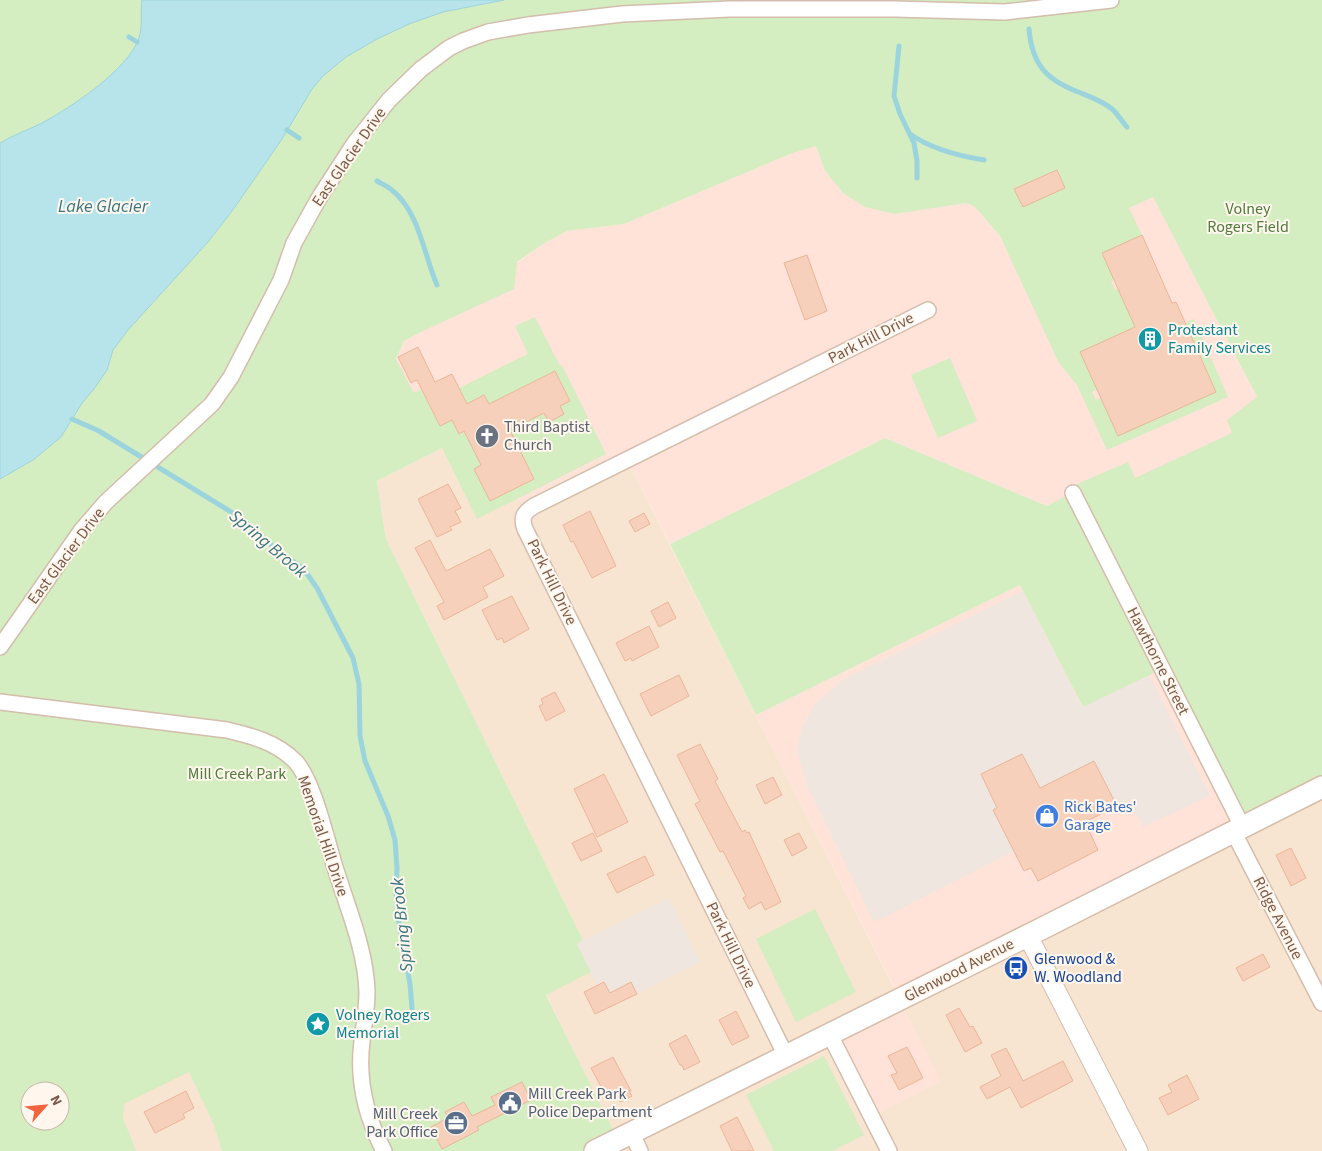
<svg xmlns="http://www.w3.org/2000/svg" width="1322" height="1151" viewBox="0 0 1322 1151" font-family="'Source Sans 3',sans-serif">
  <style>
    .residential { fill: #f7e5d2 }
    .commercial { fill: #ffe2d8 }
    .industrial { fill: #eee6df }
    .green { fill: #d4edc1; fill-rule: evenodd }
    .water { fill: #b7e4ea; stroke: #9cd4dd }
    .lines { fill: none; stroke-linecap: round; stroke-linejoin: round }
    .stream { stroke: #9cd4dd; stroke-width: 5 }
    .building { fill: #f6d0ba; stroke: #eab698 }
    .minor-casing { stroke: #d4bdac; stroke-width: 18 }
    .tertiary-casing { stroke: #d4bdac; stroke-width: 21 }
    .secondary-casing { stroke: #d7bca9; stroke-width: 24 }
    .minor { stroke: #fff; stroke-width: 15 }
    .tertiary { stroke: #fff; stroke-width: 19 }
    .secondary { stroke: #fff; stroke-width: 21 }
    .labels { text-anchor: middle; dominant-baseline: central; stroke-width: 4; stroke-linejoin: round; paint-order: stroke }
    .street-label { font-size: 16px; fill: #7a5847; stroke: #fff7ed }
    .park-label { font-size: 16px; fill: #4f7a3c; stroke: #fff7ed }
    .culture-label { font-size: 16px; fill: #0d838f; stroke: #fff7ed; text-anchor: start }
    .worship-label { font-size: 16px; fill: #5b616d; stroke: #fff7ed; text-anchor: start }
    .shop-label { font-size: 16px; fill: #366cbe; stroke: #fff7ed; text-anchor: start }
    .transit-label { font-size: 16px; fill: #164399; stroke: #fff7ed; text-anchor: start }
    .service-label { font-size: 16px; fill: #4e5e75; stroke: #fff7ed; text-anchor: start }
    .water-label { font-size: 18px; font-style: italic; fill: #3a7680; stroke: #fff7ed }
  </style>
  <rect width="100%" height="100%" fill="#fef4e4"/>
  <g class="residential">
    <path d="M442,448L519,497L526,511L627,460L900,1000L1322,787V1151H595L617,1140L546,994L590,972L576,944L583,940L386,539L377,481Z"/>
    <path d="M254,1012L324,1151H130L98,1088Z"/>
  </g>
  <g class="commercial">
    <path d="M816,146L825,171L843,193L895,214L966,203L975,207L1000,236L1016,269L1132,216L1129,208L1153,196L1266,415L1248,450L1047,506L885,438L670,544L627,460L526,511L519,498L477,519L396,359L404,341L425,330L543,244L567,231L624,224L790,154Z"/>
    <path d="M1020,585L1083,707L1162,668L1243,828L900,1000L941,1081L871,1117L830,1035L900,999L756,715Z"/>
  </g>
  <g class="industrial">
    <path d="M1023,591L1082,707L1149,675L1210,796L1143,827L1130,800L1117,806L1094,761L1040,788L1022,754L981,775L997,808L993,810L1014,851L874,922L807,785L797,750L802,728L815,704L844,679Z"/>
    <path d="M669,898L700,962L637,994L630,982L610,993L604,982L597,985L576,944Z"/>
  </g>
  <g class="green">
    <path d="M0,0H1322V787L1243,828L1162,669L1083,707L1020,585L756,715L670,544L885,438L1047,506L1072,493L1070,487L1128,462L1135,478L1232,433L1227,420L1257,397L1153,197L1129,208L1142,235L1114,280L1111,281L1115,290L1118,289L1135,327L1081,352L1097,389L1092,392L1096,400L1101,398L1118,435L1216,392L1186,323L1194,319L1228,397L1107,450L1077,385L1059,363L1000,236L975,207L966,203L895,214L865,207L843,193L825,171L816,146L790,154L624,224L567,231L543,244L517,262L514,289L425,330L404,341L396,359L414,393L421,389L440,426L452,420L459,434L464,431L481,465L474,469L490,501L534,479L519,447L501,424L513,429L544,413L549,422L564,414L560,406L570,401L555,371L489,404L484,395L467,404L459,388L528,354L515,326L535,317L560,366L562,365L606,454L477,519L442,448L377,481L386,539L583,940L577,944L591,972L546,995L618,1140L595,1151H222L214,1125L189,1072L124,1104L123,1118L136,1151H0ZM30,1091H60V1121H30Z"/>
    <path d="M950,358L977,421L938,438L911,375Z"/>
    <path d="M815,909L856,992L796,1022L756,939Z"/>
    <path d="M824,1056L864,1135L832,1151H774L746,1095Z"/>
  </g>
  <path class="water" d="M142,0H504L443,12L409,24L377,39L346,57L323,76L312,89L282,139L235,207L208,242L128,330L113,350L107,370L94,389L82,403L61,437L33,460L0,479V143C13,135 28,130 42,123C70,108 128,70 139,38C143,26 140,13 142,0Z"/>
  <g class="lines">
    <g class="stream">
      <path d="M1029,29C1032,66 1048,81 1081,93C1091,97 1104,102 1112,109C1118,114 1122,122 1127,127"/>
      <path d="M129,37L137,42"/>
      <path d="M899,46L894,96L900,114L914,143L917,161V178"/>
      <path d="M287,130L299,138"/>
      <path d="M910,134C931,149 959,156 984,160"/>
      <path d="M377,181C382,184 389,187 393,191C419,212 424,255 437,285"/>
      <path d="M72,419L99,431L241,518L278,551L303,568L317,588L353,658L359,684L360,736L365,761L388,816L395,840L397,868L396,892L398,918L410,984L412,1008"/>
    </g>
  </g>
  <g class="building">
    <path d="M1057,170L1065,188L1023,207L1014,189Z"/>
    <path d="M1142,235L1172,303L1176,302L1216,392L1118,436L1080,352L1135,327L1102,253Z"/>
    <path d="M807,255L827,311L805,320L784,263Z"/>
    <path d="M418,347L435,382L452,374L467,404L484,395L489,404L555,371L570,401L560,406L564,414L549,422L544,413L510,430L534,479L490,501L474,469L481,465L464,431L459,434L452,420L440,426L417,380L411,383L398,357Z"/>
    <path d="M448,484L461,508L455,511L461,522L450,527L452,530L437,537L418,499Z"/>
    <path d="M590,511L616,566L592,578L573,541L571,542L563,525Z"/>
    <path d="M644,513L650,524L635,532L629,521Z"/>
    <path d="M430,540L446,571L490,549L504,576L483,587L488,597L444,620L437,606L444,602L415,548Z"/>
    <path d="M512,596L529,629L504,643L502,638L497,640L482,610Z"/>
    <path d="M668,602L676,618L659,627L651,611Z"/>
    <path d="M649,626L659,647L632,661L631,658L625,661L616,643Z"/>
    <path d="M679,675L689,696L651,716L640,694Z"/>
    <path d="M555,692L565,711L546,721L539,706L543,704L541,699Z"/>
    <path d="M700,744L718,779L715,781L742,832L745,830L747,833L749,832L781,902L765,910L761,902L749,909L743,898L746,896L723,851L720,852L695,804L700,801L677,755Z"/>
    <path d="M1022,754L1040,788L1094,761L1117,806L1085,822L1098,850L1038,881L1031,868L1024,871L993,810L997,808L981,774Z"/>
    <path d="M604,774L628,822L597,837L574,789Z"/>
    <path d="M773,777L782,795L765,804L756,785Z"/>
    <path d="M593,833L602,851L581,861L572,843Z"/>
    <path d="M799,833L807,848L792,856L784,840Z"/>
    <path d="M1291,848L1306,878L1291,886L1276,855Z"/>
    <path d="M645,856L654,875L617,893L607,874Z"/>
    <path d="M1263,954L1270,967L1243,981L1236,968Z"/>
    <path d="M604,982L610,993L631,982L637,994L595,1014L584,992Z"/>
    <path d="M959,1008L970,1027L973,1026L982,1043L965,1052L946,1015Z"/>
    <path d="M736,1011L749,1037L732,1045L719,1020Z"/>
    <path d="M686,1035L700,1062L684,1070L682,1065H680L669,1044Z"/>
    <path d="M907,1047L923,1078L899,1090L891,1075L897,1073L888,1056Z"/>
    <path d="M1006,1048L1023,1081L1063,1061L1073,1081L1021,1108L1010,1087L987,1099L980,1087L1001,1076L991,1055Z"/>
    <path d="M613,1057L631,1091H629L632,1096L620,1102L617,1096L608,1100L591,1068Z"/>
    <path d="M1187,1075L1199,1099L1168,1115L1159,1098L1172,1092L1168,1085Z"/>
    <path d="M522,1082L531,1100L477,1127L479,1130L442,1149L431,1127L448,1118L445,1112L464,1102L472,1116L495,1105L491,1097Z"/>
    <path d="M186,1091L194,1108L183,1114L185,1118L155,1133L144,1112Z"/>
    <path d="M737,1117L754,1151H732L720,1126Z"/>
  </g>
  <g class="lines">
    <g class="minor-casing">
      <g id="minor">
        <path d="M1073,493L1243,828"/>
        <path d="M0,647L81,531L106,502L212,404L231,377L281,280L294,243L319,198L354,144L389,100L421,69L449,48L463,41L488,32L528,25L622,14L729,9H895L1005,12L1111,0"/>
        <path d="M0,702L227,730C252,736 276,742 295,761C313,780 326,837 334,864C346,904 366,949 367,992C367,1009 364,1024 362,1041C357,1080 366,1117 384,1151"/>
        <path d="M1234,833L1322,1003"/>
        <path d="M830,1035L889,1151"/>
        <path d="M786,1056L525,529C521,518 523,513 534,506L928,310"/>
        <path d="M632,1134L640,1151"/>
      </g>
    </g>
    <g class="tertiary-casing">
      <path id="tertiary" d="M1028,936L1138,1151"/>
    </g>
    <g class="secondary-casing">
      <path id="secondary" d="M595,1151L1043,928L1322,787"/>
    </g>
    <use href="#minor" class="minor"/>
    <use href="#tertiary" class="tertiary"/>
    <use href="#secondary" class="secondary"/>
  </g>
  <defs>
    <g id="building-disc" transform="scale(1.25)"><circle r="9.5" fill="#0f9aa8" stroke="#fff7ed"/><path d="M-4-6H4V6H1V3H-1V6H-4ZM-2.5-4.3h1.7v1.8h-1.7ZM.8-4.3h1.7v1.8H.8ZM-2.5-1h1.7V.8h-1.7ZM.8-1h1.7V.8H.8Z" fill="#fff"/></g>
    <g id="church-disc" transform="scale(1.25)"><circle r="9.5" fill="#6b7280" stroke="#fff7ed"/><path d="M-1.2-6h2.4v3.5h3.3v2.4h-3.3V6h-2.4V-.1h-3.3v-2.4h3.3Z" fill="#fff"/></g>
    <g id="shop-disc" transform="scale(1.25)"><circle r="9.5" fill="#3f7fe0" stroke="#fff7ed"/><path d="M-5-2.5h2.3a2.7 3.5 0 0 1 5.4 0H5L5.5 6h-11ZM-1.5-2.5h3a1.5 2.3 0 0 0-3 0Z" fill="#fff"/></g>
    <g id="bus-disc" transform="scale(1.25)"><circle r="9.5" fill="#1a4fb4" stroke="#fff7ed"/><path d="M-5-6H5V4H4V6H2V4H-2V6H-4V4H-5ZM-3.5-4V0h7V-4ZM-3.5 1.2v1.5H-2V1.2ZM2 1.2v1.5H3.5V1.2Z" fill="#fff"/></g>
    <g id="sight-disc" transform="scale(1.25)"><circle r="9.5" fill="#0f9aa8" stroke="#fff7ed"/><path d="M0-6L1.8-2.2L6-1.7L2.9 1.2L3.7 5.4L0 3.3L-3.7 5.4L-2.9 1.2L-6-1.7L-1.8-2.2Z" fill="#fff"/></g>
    <g id="civic-disc" transform="scale(1.25)"><circle r="9.5" fill="#5c6f8a" stroke="#fff7ed"/><path d="M-.6-6.5H3V-4.5H.6V-3L4-1V1h2V6H-6V1h2V-1L-.6-3ZM-1.2 2.5V6h2.4V2.5Z" fill="#fff"/></g>
    <g id="office-disc" transform="scale(1.25)"><circle r="9.5" fill="#5c6f8a" stroke="#fff7ed"/><path d="M-6-3h4V-5.5h4V-3h4V5H-6ZM-1-4.5V-3h2v-1.5ZM-6 0V1H6V0Z" fill="#fff"/></g>
  </defs>
  <g fill-rule="evenodd">
    <use href="#building-disc" x="1150" y="339"/>
    <use href="#church-disc" x="487" y="436"/>
    <use href="#shop-disc" x="1047" y="816"/>
    <use href="#bus-disc" x="1016" y="968"/>
    <use href="#sight-disc" x="318" y="1024"/>
    <use href="#civic-disc" x="510" y="1103"/>
    <use href="#office-disc" x="456" y="1123"/>
  </g>
  <g class="labels">
    <g class="street-label">
      <text transform="translate(349 157) rotate(-55)">East Glacier Drive</text>
      <text transform="translate(871 338) rotate(-27)">Park Hill Drive</text>
      <text transform="translate(66 556) rotate(-53)">East Glacier Drive</text>
      <text transform="translate(552 582) rotate(64)">Park Hill Drive</text>
      <text transform="translate(1158 661) rotate(63)">Hawthorne Street</text>
      <text transform="translate(323 836) rotate(71)">Memorial Hill Drive</text>
      <text transform="translate(1278 918) rotate(63)">Ridge Avenue</text>
      <text transform="translate(731 945) rotate(64)">Park Hill Drive</text>
      <text transform="translate(959 970) rotate(-27)">Glenwood Avenue</text>
    </g>
    <g class="park-label">
      <text x="1248" y="209">Volney<tspan x="1248" dy="18">Rogers Field</tspan></text>
      <text x="237" y="774">Mill Creek Park</text>
    </g>
    <g class="culture-label">
      <text x="1168" y="330">Protestant<tspan x="1168" dy="18">Family Services</tspan></text>
      <text x="336" y="1015">Volney Rogers<tspan x="336" dy="18">Memorial</tspan></text>
    </g>
    <g class="worship-label">
      <text x="504" y="427">Third Baptist<tspan x="504" dy="18">Church</tspan></text>
    </g>
    <g class="shop-label">
      <text x="1064" y="807">Rick Bates'<tspan x="1064" dy="18">Garage</tspan></text>
    </g>
    <g class="transit-label">
      <text x="1034" y="959">Glenwood &amp;<tspan x="1034" dy="18">W. Woodland</tspan></text>
    </g>
    <g class="service-label">
      <text x="528" y="1094">Mill Creek Park<tspan x="528" dy="18">Police Department</tspan></text>
      <text x="438" y="1114" text-anchor="end">Mill Creek<tspan x="438" dy="18">Park Office</tspan></text>
    </g>
    <g class="water-label">
      <text x="103" y="206">Lake Glacier</text>
      <text transform="translate(268 544) rotate(40)">Spring Brook</text>
      <text transform="translate(402 925) rotate(-96)">Spring Brook</text>
    </g>
  </g>
  <g transform="translate(45 1106) rotate(63)"><circle r="24" fill="#fff7ed" stroke="#cab7ab"/>
  <path d="M0-4L9 19L0 12L-9 19Z" fill="#f2633f"/>
  <text y="-8" font-size="14" font-weight="bold" text-anchor="middle" fill="#7a5847">N</text>
  </g>
</svg>
